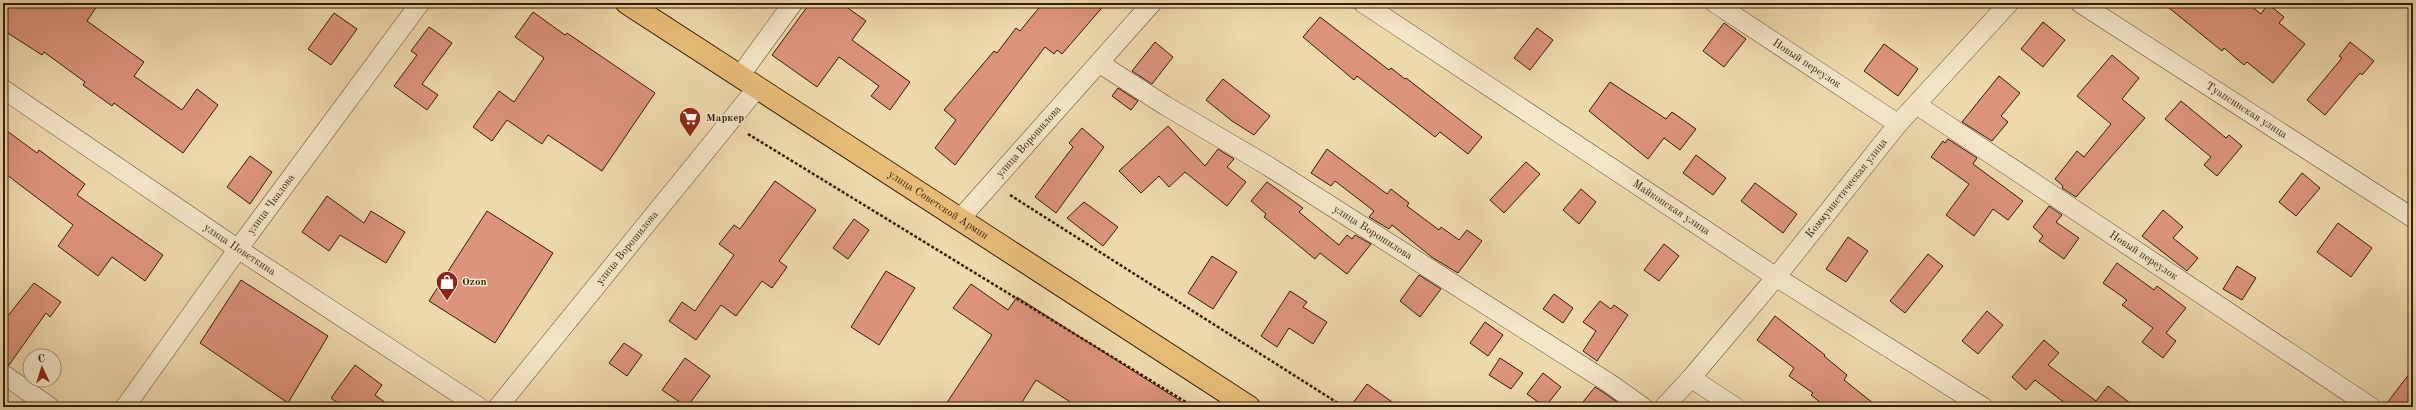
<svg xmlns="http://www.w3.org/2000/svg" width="2416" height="410" viewBox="0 0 2416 410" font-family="'Old Standard TT',serif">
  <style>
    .building { fill: #dc937d; stroke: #341c06 }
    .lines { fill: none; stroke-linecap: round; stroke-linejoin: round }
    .street-casing { stroke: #624b30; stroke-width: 20 }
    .primary-casing { stroke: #341c06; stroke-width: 24 }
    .path { stroke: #341c06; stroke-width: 2.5; stroke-dasharray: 3 2; stroke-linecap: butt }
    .street { stroke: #f4e6c9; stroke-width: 19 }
    .primary { stroke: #e7bc76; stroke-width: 22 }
    .labels { text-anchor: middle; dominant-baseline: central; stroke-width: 3; stroke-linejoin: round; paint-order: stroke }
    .street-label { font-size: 11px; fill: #341c06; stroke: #f4e6c9 }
    .poi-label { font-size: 11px; font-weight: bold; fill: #341c06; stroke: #f4e6c9; text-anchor: start }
  </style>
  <rect width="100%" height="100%" fill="#eed9ac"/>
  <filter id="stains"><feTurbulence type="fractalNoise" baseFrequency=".005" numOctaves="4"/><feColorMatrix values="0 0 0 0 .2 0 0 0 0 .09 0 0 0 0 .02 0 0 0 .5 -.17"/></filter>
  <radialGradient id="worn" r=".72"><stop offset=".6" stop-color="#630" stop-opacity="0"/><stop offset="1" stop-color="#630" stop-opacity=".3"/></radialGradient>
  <g class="building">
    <path d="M3,3H99L87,21L144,62L134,76L182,110L197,89L218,105L183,153L114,103L112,106L83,85L85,82L44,52L42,55L3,30Z"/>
    <path d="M810,3H841L866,21L852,40L910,82L890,110L871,96L879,86L839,57L817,87L772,55Z"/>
    <path d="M1043,3H1106L1062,54L1057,50L1054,54L1045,47L955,165L935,148L956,120L944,110L994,51L997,53L1016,28L1020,31Z"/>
    <path d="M2163,3H2247L2261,14L2268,4L2284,17L2279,23L2305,44L2273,83L2247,62L2244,65L2224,48L2222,51Z"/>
    <path d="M533,12L565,35L567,33L655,93L602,171L548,135L542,144L507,120L492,141L473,127L499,91L514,102L544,58L515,37Z"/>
    <path d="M334,13L357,29L331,65L308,49Z"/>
    <path d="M1320,17L1389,70L1391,68L1405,79L1406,78L1482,137L1468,154L1440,132L1435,137L1357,76L1354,80L1303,37Z"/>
    <path d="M2043,22L2065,40L2043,67L2021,49Z"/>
    <path d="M1724,23L1746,39L1724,67L1703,51Z"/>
    <path d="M429,27L452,43L422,84L438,95L427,110L394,86L417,55L411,51Z"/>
    <path d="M1537,28L1553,40L1530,70L1514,58Z"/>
    <path d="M1155,42L1173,57L1152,84L1132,71Z"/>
    <path d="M2350,42L2374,61L2362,75L2360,73L2325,115L2307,100L2342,58L2339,56Z"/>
    <path d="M1884,44L1918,69L1898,96L1864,71Z"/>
    <path d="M2112,55L2139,78L2122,99L2145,118L2076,197L2062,188L2063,186L2055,179L2077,151L2084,157L2111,124L2077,96Z"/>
    <path d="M1999,76L2020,93L2001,116L2008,122L1992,141L1962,122Z"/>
    <path d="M1223,79L1270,116L1254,135L1232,121L1206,100Z"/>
    <path d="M1610,82L1666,119L1672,112L1696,129L1680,150L1664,138L1648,159L1589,111Z"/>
    <path d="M1118,88L1138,101L1131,110L1112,96Z"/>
    <path d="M2181,101L2226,138L2229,135L2242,146L2217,176L2204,165L2211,157L2165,119Z"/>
    <path d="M1168,126L1205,166L1218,149L1234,159L1227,167L1246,182L1227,206L1185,172L1169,187L1159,176L1141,193L1119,171Z"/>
    <path d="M3,128L37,153L39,150L85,184L77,195L163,255L145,281L112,257L98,276L58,246L73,225L3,172Z"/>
    <path d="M1082,128L1104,147L1056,213L1035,197L1073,147L1069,143Z"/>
    <path d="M1948,139L1977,158L1973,164L2023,201L2008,220L1993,209L1974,236L1946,215L1969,184L1931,157L1943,141L1945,143Z"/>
    <path d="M1327,149L1387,194L1391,189L1409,203L1407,206L1439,230L1441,227L1459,240L1467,230L1482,241L1458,273L1433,258L1392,225L1389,229L1369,217L1374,211L1335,181L1331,186L1311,173Z"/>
    <path d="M1696,155L1726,178L1713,195L1683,173Z"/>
    <path d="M250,156L272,172L250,204L227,187Z"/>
    <path d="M1526,162L1540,174L1504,213L1490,200Z"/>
    <path d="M2302,173L2320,188L2296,216L2279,202Z"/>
    <path d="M775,181L816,210L779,261L787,267L772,288L762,281L736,316L721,305L696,340L669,321L682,302L695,311L734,255L719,244L734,225L740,229Z"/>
    <path d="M1267,182L1303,208L1299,212L1339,245L1347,235L1352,239L1355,235L1371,244L1347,274L1320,253L1315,259L1264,217L1266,214L1251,201Z"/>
    <path d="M1755,183L1797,214L1783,233L1741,201Z"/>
    <path d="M1581,189L1596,202L1579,224L1563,210Z"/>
    <path d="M327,196L364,223L371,211L405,232L386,263L340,235L329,251L302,232Z"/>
    <path d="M1084,202L1118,227L1103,246L1067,218Z"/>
    <path d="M2049,206L2062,215L2056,222L2079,238L2064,259L2039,241L2043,236L2033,227Z"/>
    <path d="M2163,210L2183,227L2173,238L2198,258L2187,271L2142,236Z"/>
    <path d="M487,211L553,253L495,343L429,301Z"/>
    <path d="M854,219L869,230L848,259L833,248Z"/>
    <path d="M2338,223L2372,248L2351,277L2317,252Z"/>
    <path d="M1848,237L1868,251L1846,282L1826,269Z"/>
    <path d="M1664,244L1679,256L1659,281L1644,270Z"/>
    <path d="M1928,254L1943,266L1905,313L1890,301Z"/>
    <path d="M1212,256L1237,272L1213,309L1188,293Z"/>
    <path d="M2117,263L2154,290L2157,286L2186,308L2166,333L2176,341L2163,358L2142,342L2153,328L2122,305L2127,300L2103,283Z"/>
    <path d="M2237,266L2256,278L2242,300L2223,289Z"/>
    <path d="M886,271L915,288L879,345L851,327Z"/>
    <path d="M1419,275L1441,289L1420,317L1400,301Z"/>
    <path d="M241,280L328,336L288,403L200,343Z"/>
    <path d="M34,283L61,302L50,317L46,313L9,365L3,363V322Z"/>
    <path d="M971,284L1008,310L1017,297L1190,407H1078L1036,380L1019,407H944L992,335L953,308Z"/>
    <path d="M1290,291L1307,302L1303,307L1327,322L1313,344L1289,328L1277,347L1261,336Z"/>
    <path d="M1554,294L1573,308L1563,323L1543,309Z"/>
    <path d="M1600,301L1611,309L1614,305L1628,315L1597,361L1583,351L1596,331L1583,322Z"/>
    <path d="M1987,311L2003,325L1978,354L1962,341Z"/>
    <path d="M1775,316L1825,355L1824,356L1847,375L1844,380L1878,407H1826L1811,395L1813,393L1789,376L1794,368L1757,340Z"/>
    <path d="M1485,322L1503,335L1488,356L1470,343Z"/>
    <path d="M2044,340L2059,353L2048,365L2096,401L2108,386L2135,407H2070L2035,380L2026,390L2012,377Z"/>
    <path d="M624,343L642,355L627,376L609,363Z"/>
    <path d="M685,358L710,376L687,407L662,390Z"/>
    <path d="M1500,358L1523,373L1511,389L1489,375Z"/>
    <path d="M355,365L382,385L375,395L391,407H344L331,398Z"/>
    <path d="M2413,369V407H2384Z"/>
    <path d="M1543,373L1561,387L1545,407L1527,394Z"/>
    <path d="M1367,384L1399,407H1350Z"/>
    <path d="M1595,387L1603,392L1624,407H1579Z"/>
  </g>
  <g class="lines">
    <g class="street-casing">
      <g id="street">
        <path id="s1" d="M1363,3L1776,277L1983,407"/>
        <path id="s2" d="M1715,3L1898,124"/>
        <path id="s3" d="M2080,3L2413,218"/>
        <path id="s4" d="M1099,63L1166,106L1268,166L1609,383L1643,407"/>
        <path d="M739,77L793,3"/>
        <path id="s5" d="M3,89L238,249L479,407"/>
        <path id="s6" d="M1917,105L2371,407"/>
        <path id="s7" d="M959,220L1152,3"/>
        <path d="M3,374L50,407"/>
        <path d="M1691,378L1735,407"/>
        <path id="s8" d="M125,407L238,249L420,3"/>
        <path id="s9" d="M498,407L757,88"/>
        <path id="s10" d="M1664,407L1691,378L1776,277L1898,124L2009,3"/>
      </g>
    </g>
    <g class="primary-casing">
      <g id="primary">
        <path id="s11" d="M627,3L1249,407"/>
      </g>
    </g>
    <g class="path">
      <path d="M748,134L1194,407"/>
      <path d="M1010,195L1344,407"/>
    </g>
    <use href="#street" class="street"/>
    <use href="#primary" class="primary"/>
  </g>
  <defs>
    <g id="supermarket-pin" transform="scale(1.15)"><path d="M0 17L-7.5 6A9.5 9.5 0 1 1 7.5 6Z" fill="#8f2418" stroke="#f4e6c9"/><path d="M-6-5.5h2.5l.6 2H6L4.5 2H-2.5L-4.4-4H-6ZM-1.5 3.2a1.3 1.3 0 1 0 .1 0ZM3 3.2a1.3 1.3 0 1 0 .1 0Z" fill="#fff"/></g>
    <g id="shop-pin" transform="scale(1.15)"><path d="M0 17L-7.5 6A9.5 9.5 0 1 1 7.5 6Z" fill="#8f2418" stroke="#f4e6c9"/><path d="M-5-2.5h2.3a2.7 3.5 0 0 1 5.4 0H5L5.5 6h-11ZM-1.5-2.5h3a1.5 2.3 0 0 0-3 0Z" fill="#fff"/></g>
  </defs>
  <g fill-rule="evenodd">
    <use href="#supermarket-pin" x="690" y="118"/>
    <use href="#shop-pin" x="447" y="282"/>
  </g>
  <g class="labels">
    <g class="street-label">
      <text stroke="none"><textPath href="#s2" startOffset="110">Новый переулок</textPath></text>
      <text stroke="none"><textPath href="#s3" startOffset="198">Туапсинская улица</textPath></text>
      <text stroke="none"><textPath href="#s7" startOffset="105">улица Ворошилова</textPath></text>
      <text stroke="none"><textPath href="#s10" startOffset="285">Коммунистическая улица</textPath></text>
      <text stroke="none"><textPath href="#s8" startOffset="250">улица Чкалова</textPath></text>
      <text stroke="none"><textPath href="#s11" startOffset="371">улица Советской Армии</textPath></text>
      <text stroke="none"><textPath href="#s1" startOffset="370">Майкопская улица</textPath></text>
      <text stroke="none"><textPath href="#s4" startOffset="322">улица Ворошилова</textPath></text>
      <text stroke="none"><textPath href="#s9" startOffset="205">улица Ворошилова</textPath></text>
      <text stroke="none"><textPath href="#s5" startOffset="286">улица Поветкина</textPath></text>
      <text stroke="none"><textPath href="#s6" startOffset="272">Новый переулок</textPath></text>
    </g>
    <g class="poi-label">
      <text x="706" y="118">Маркер</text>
      <text x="462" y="282">Ozon</text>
    </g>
  </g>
  <rect width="2416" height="410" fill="none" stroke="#eed9ac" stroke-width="16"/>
  <rect x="4" y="4" width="2408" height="402" fill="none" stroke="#341c06" stroke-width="2"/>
  <rect x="8" y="8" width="2400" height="394" fill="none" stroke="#341c06"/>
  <g transform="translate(42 368) rotate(356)"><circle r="19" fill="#f4e6c9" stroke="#a7957b"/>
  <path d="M0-3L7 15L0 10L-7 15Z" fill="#8f2418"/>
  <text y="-6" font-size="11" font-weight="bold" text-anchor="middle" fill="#341c06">С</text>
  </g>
  <rect width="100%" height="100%" filter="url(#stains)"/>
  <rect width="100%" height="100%" fill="url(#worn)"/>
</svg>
